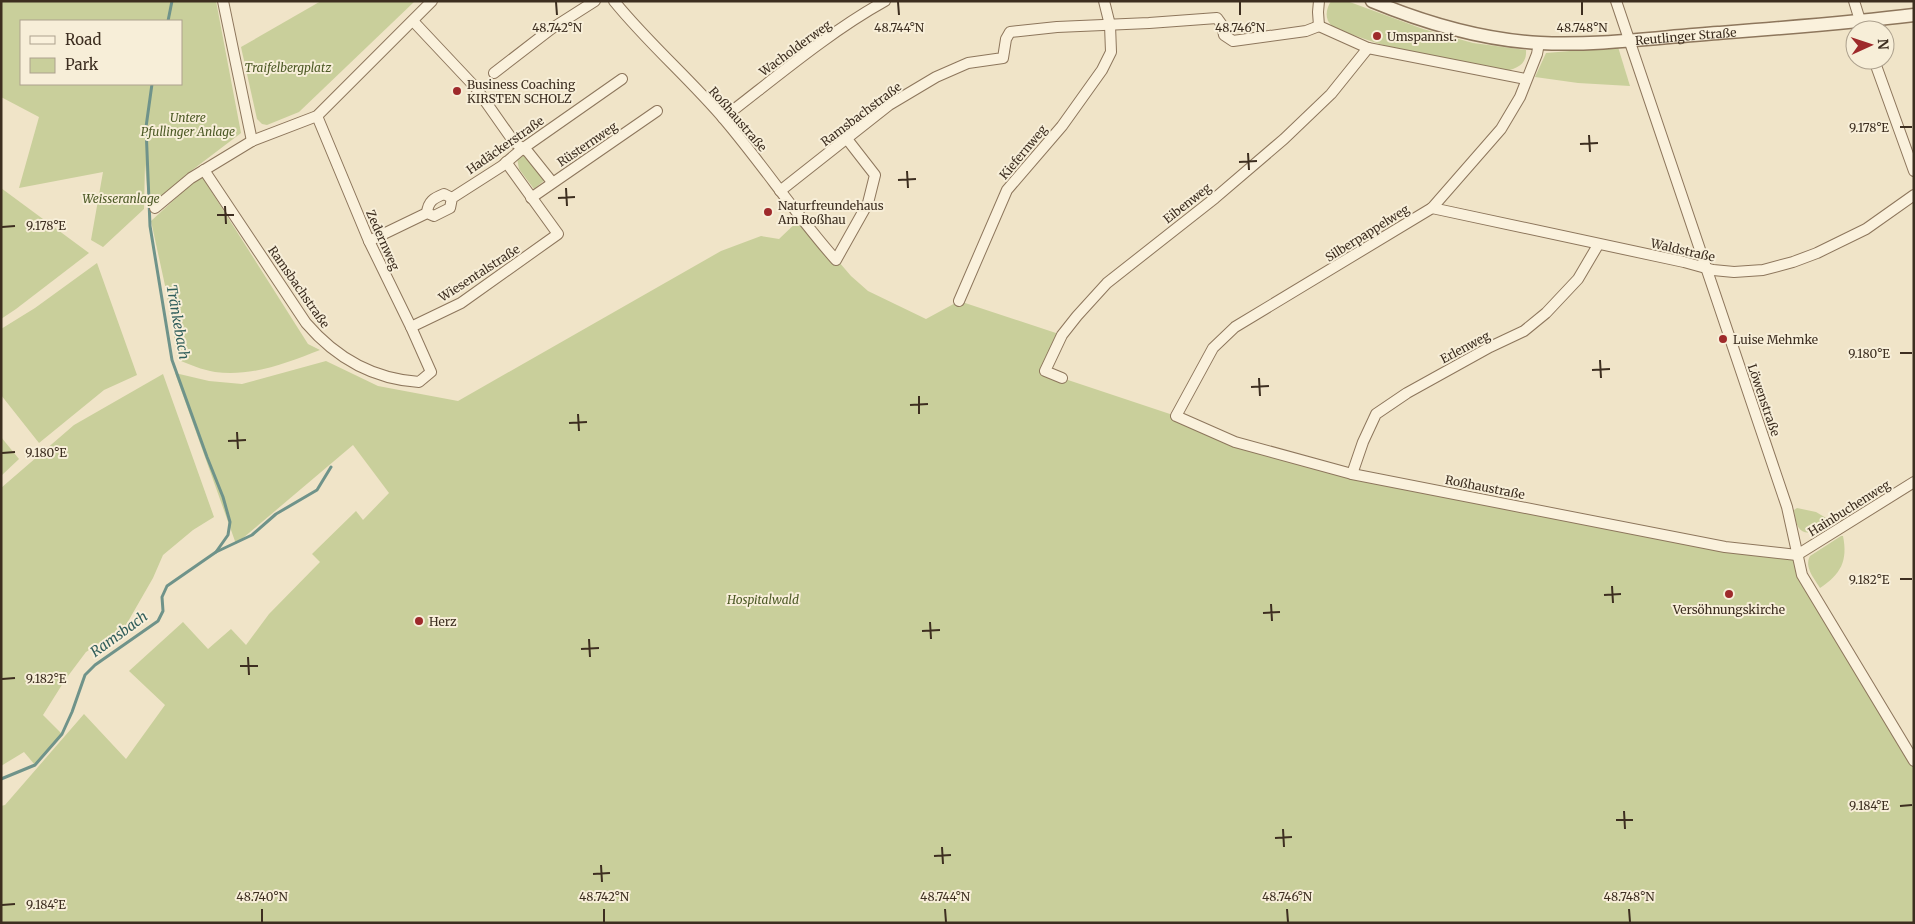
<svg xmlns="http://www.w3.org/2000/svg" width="1915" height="924" viewBox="0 0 1915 924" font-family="Merriweather,serif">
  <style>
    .green { fill: #c9cf9b; fill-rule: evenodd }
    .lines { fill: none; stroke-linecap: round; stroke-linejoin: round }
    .stream { stroke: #6f938a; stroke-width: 3 }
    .minor-casing { stroke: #8d765c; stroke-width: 12 }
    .tertiary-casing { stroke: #8d765c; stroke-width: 15 }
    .minor { stroke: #faf1dc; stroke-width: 10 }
    .tertiary { stroke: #faf1dc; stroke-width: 12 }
    .ticks { fill: none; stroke: #3d2e20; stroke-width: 2 }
    .poi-dot { fill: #9e2a2b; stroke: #f7eed8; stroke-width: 2 }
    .labels { text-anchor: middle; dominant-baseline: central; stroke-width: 4; stroke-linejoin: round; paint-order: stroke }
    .street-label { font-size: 12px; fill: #3d2e20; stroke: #f7eed8 }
    .poi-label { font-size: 12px; fill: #3d2e20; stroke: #f7eed8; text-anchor: start }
    .park-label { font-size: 12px; font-style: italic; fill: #4d5a26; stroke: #f7eed8 }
    .water-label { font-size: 14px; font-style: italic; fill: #2f5d5a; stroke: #f7eed8 }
    .ticks-label { font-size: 12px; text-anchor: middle; fill: #3d2e20; stroke: #f7eed8; stroke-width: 4; stroke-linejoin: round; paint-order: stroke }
  </style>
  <rect width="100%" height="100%" fill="#f0e4c8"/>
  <g class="green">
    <path d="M1,1H216L241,133L187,174L149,209L145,164L144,209L103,247L91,240L103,172L19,188L39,117L1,97ZM21,21H181V84H21Z"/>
    <path d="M321,1H415L299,112L267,125L262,124L257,119L241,47Z"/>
    <path d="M1331,1H1347L1423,29L1473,43L1526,50C1527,64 1518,68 1506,71C1455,61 1404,54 1356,36C1349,33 1337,31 1332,26C1324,19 1326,9 1331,1Z"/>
    <path d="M1618,47L1630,86L1578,83L1535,77L1546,53Z"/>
    <path d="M524,152L546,179L534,189L519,169L517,158Z"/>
    <path d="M201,175L308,344L320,350C287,363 251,377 215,372C202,370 189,364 178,360L166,290L151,221Z"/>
    <path d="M1,188L89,253L16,309L1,319Z"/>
    <path d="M801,218L851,276L868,291L926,319L959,301L1062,335L1045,370L1062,378L1176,416L1190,423L1352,474L1797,555L1802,575L1914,761V923H1V806L5,805L84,714L126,759L165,705L129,671L183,622L208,649L231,629L246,645L269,614L320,562L312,554L356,511L363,520L389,493L353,445L236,544L175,373L209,381L242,384L326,361L378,386L458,401L721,251L761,236L779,239Z"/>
    <path d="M97,263L137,375L104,390L39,443L1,395V329L35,308Z"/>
    <path d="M163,374L214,517L193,530L163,555L153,578L126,625L86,652L65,680L43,715L62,734L35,765L24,752L1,766V488L74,425Z"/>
    <path d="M1,437L19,459L1,476Z"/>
    <path d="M1797,508L1816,512L1831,521C1812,536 1796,540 1794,510Z"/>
    <path d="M1841,536H1843C1848,561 1841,574 1820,588C1814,578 1804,567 1810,556Z"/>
  </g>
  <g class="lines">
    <g class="stream">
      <path d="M168,21L172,1"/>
      <path d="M152,84L146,127L150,226L172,360L207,457L223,497L230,522L228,535L216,552"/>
      <path d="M1,779L35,765L62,734L72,712L85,675L95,665L158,621L163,611L162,597L167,586L216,552L252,535L276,514L317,490L331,467"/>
    </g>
    <g class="minor-casing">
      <g id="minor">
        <path d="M223,1L252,141"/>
        <path d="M614,1C648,43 689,78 724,119C763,165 796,215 836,260L868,203L875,175L847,139"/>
        <path d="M1319,1L1318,12L1319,26"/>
        <path d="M1616,1L1787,507L1802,575L1914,761"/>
        <path d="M1854,1L1863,30"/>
        <path d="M413,21L476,88L514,142L528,152L552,182"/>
        <path d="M1319,26L1368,48L1526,79"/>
        <path d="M1539,43L1537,54L1520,97L1501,129L1432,208L1235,327L1213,348L1176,416L1235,442L1352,474L1725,547L1797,555"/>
        <path d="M1874,60L1914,171"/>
        <path d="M494,73L551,29L595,1"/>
        <path d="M723,118C774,79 829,32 885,1"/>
        <path d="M204,170L306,323C336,358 373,379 419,382L431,372L411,327L369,241L317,116"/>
        <path d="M780,191L889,105L936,77L968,63L1003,58L1006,39L1010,32L1057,27L1149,23L1217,18L1222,25L1224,35L1233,41L1306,31L1319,26"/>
        <path d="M531,198L657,111"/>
        <path d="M155,208L191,178L252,141L317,116L432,1"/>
        <path d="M1432,208L1684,262L1713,270L1734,272L1763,270L1793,262L1817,253L1866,229L1914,195"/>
        <path d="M427,213C428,201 434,198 444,194L452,198"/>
        <path d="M369,241L427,213L434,216L450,208L452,198L502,166L522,149L622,79"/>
        <path d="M959,301L1007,190L1062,126L1102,70L1111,52L1110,25L1104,1"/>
        <path d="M411,327L461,303L558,234L506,162"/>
        <path d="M1062,378L1045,371L1062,335L1077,316L1107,283L1215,198L1284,139L1331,94L1368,48"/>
        <path d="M1352,474L1363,442L1376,414L1407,393L1490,347L1524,331L1546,313L1578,279L1598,245"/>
        <path d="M1797,555L1914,482"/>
      </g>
    </g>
    <g class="tertiary-casing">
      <g id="tertiary">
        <path id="s1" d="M1372,1C1425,23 1483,40 1540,43C1599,46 1659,37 1718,33C1783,28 1849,23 1914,15"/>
      </g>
    </g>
    <use href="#minor" class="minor"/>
    <use href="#tertiary" class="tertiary"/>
  </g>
  <path class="ticks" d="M556,2L557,15M898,2L899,15M1240,2V15M1582,2V15M1900,127H1912M1589,135L1590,152M1580,144L1598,143M1248,153L1249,170M1239,162L1257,161M907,171L908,188M898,180L916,179M566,188L567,206M558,198L575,197M225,206L226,224M217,215H234M2,227L15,226M1900,353H1912M1600,360L1601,378M1592,370L1610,369M1259,378L1260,396M1251,387L1269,386M919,396V414M910,405L928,404M578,414L579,431M569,423L587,422M237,432L238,449M228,441L246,440M2,453L15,452M1900,579H1912M1612,586L1613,603M1604,595L1621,594M1271,604L1272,621M1263,613L1280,612M930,622L931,639M922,631L940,630M589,639L590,657M581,649L599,648M248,657L249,675M240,666H258M2,679L15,678M1900,806L1912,805M1624,811L1625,829M1616,820H1633M1283,829L1284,847M1275,838L1292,837M942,847L943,864M934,856L951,855M601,865L602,882M593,874L610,873M2,905L15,904M262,909V922M604,909V922M945,909L946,922M1287,909L1288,922M1629,909L1630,922"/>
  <g class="poi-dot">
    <circle cx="1377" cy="36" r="5"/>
    <circle cx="457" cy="91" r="5"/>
    <circle cx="768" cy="212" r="5"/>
    <circle cx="1723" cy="339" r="5"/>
    <circle cx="1729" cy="594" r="5"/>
    <circle cx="419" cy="621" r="5"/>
  </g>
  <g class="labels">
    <g class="street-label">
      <text stroke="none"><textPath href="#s1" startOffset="320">Reutlinger Straße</textPath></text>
      <text transform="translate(795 48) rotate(-36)">Wacholderweg</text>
      <text transform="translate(861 114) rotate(-37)">Ramsbachstraße</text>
      <text transform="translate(738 119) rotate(49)">Roßhaustraße</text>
      <text transform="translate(587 144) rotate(-34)">Rüsternweg</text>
      <text transform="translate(505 145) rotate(-35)">Hadäckerstraße</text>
      <text transform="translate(1023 152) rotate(-50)">Kiefernweg</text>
      <text transform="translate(1187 203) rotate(-38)">Eibenweg</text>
      <text transform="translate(1367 233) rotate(-32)">Silberpappelweg</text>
      <text transform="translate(383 240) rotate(66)">Zedernweg</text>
      <text transform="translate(1683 250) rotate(13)">Waldstraße</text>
      <text transform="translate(479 273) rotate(-33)">Wiesentalstraße</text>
      <text transform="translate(299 287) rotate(55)">Ramsbachstraße</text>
      <text transform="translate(1465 347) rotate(-28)">Erlenweg</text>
      <text transform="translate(1764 400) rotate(71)">Löwenstraße</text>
      <text transform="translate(1485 487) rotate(11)">Roßhaustraße</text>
      <text transform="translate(1849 508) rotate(-32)">Hainbuchenweg</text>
    </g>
    <g class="poi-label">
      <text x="1387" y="36">Umspannst.</text>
      <text x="467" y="84">Business Coaching<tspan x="467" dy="14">KIRSTEN SCHOLZ</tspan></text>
      <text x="778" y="205">Naturfreundehaus<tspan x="778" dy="14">Am Roßhau</tspan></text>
      <text x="1733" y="339">Luise Mehmke</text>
      <text x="1729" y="609" text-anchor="middle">Versöhnungskirche</text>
      <text x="429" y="621">Herz</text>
    </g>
    <g class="park-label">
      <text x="288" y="67">Traifelbergplatz</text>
      <text x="188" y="117">Untere<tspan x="188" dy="14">Pfullinger Anlage</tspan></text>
      <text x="121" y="198">Weisseranlage</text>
      <text x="763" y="599">Hospitalwald</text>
    </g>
    <g class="water-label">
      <text transform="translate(178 322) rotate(80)">Tränkebach</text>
      <text transform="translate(119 634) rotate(-36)">Ramsbach</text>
    </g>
  </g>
  <g class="ticks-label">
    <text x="557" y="32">48.742°N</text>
    <text x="899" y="32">48.744°N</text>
    <text x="1240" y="32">48.746°N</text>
    <text x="1582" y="32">48.748°N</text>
    <text x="1869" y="132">9.178°E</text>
    <text x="46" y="230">9.178°E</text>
    <text x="1869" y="358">9.180°E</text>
    <text x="46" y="457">9.180°E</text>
    <text x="1869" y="584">9.182°E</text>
    <text x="46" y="683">9.182°E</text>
    <text x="1869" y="810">9.184°E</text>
    <text x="262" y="901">48.740°N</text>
    <text x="604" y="901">48.742°N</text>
    <text x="945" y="901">48.744°N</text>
    <text x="1287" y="901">48.746°N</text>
    <text x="1629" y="901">48.748°N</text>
    <text x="46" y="909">9.184°E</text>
  </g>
  <rect width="1915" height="924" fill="none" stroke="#3d2e20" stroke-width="5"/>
  <rect x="20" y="20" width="162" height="65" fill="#f7eed8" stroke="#ada18e"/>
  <rect x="30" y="36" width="25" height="8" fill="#faf1dc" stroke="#ada18e"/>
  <text x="65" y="45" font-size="15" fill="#3d2e20">Road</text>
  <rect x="30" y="58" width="25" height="15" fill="#c9cf9b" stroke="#ada18e"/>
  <text x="65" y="70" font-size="15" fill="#3d2e20">Park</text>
  <g transform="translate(1870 45) rotate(87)"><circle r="24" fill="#f7eed8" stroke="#ada18e"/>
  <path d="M0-4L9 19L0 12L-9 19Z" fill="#9e2a2b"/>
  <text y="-8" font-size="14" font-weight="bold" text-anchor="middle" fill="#3d2e20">N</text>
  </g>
</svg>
